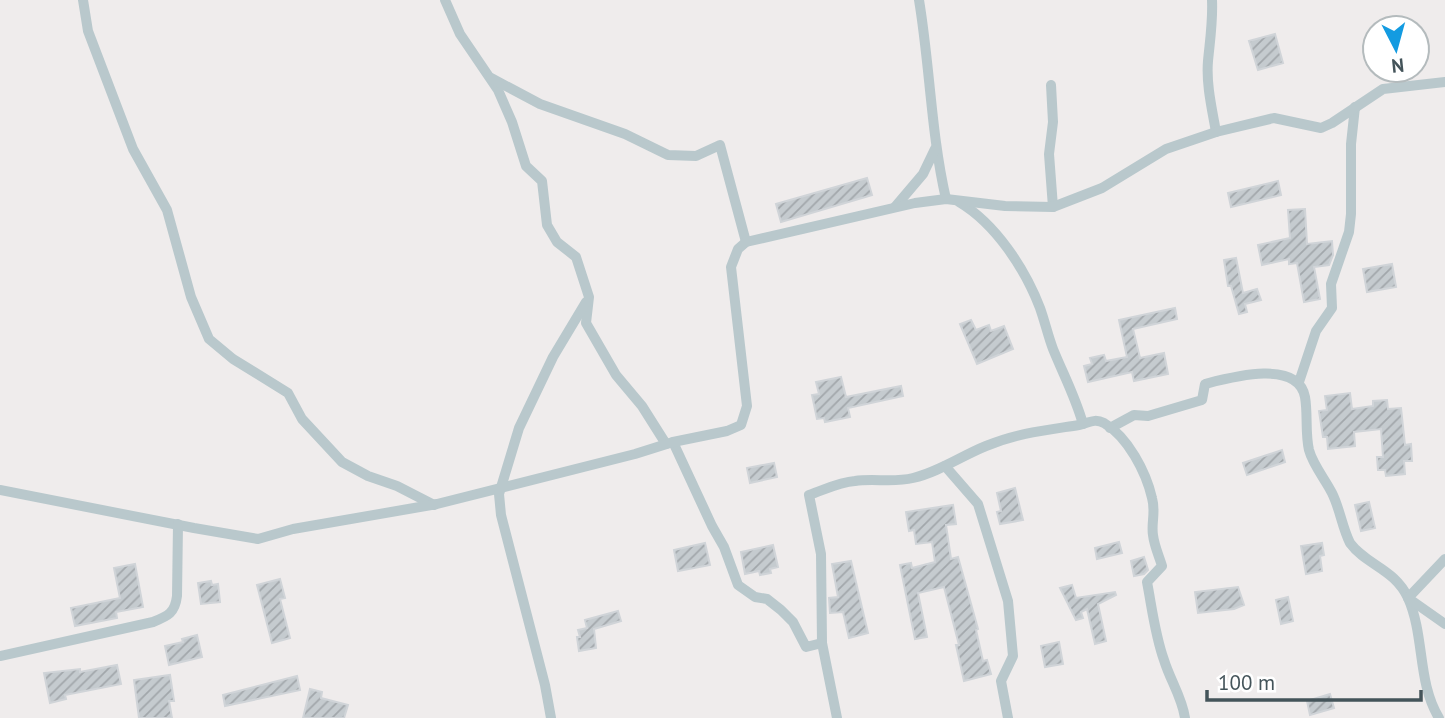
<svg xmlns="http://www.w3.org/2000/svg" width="1445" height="718" viewBox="0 0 1445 718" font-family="'PT Sans',sans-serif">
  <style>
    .building { fill: url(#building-hatch); stroke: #d0d4d8; stroke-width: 2 }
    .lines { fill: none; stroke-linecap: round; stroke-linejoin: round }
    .minor { stroke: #b9c8cc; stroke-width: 10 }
  </style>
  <defs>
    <pattern id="building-hatch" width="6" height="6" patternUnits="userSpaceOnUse" patternTransform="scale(1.75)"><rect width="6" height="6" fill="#c5cbcf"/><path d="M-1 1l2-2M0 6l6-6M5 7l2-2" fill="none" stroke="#a2a7ab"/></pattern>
  </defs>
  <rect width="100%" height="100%" fill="#efecec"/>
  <g class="building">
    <path d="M1275,34L1283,63L1258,70L1249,41Z"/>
    <path d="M867,178L872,195L781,222L776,204Z"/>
    <path d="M1278,181L1281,195L1231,207L1228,193Z"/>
    <path d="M1305,209L1307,244L1332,241L1333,255L1329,265L1314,267L1320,299L1304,302L1297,263L1289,264V259L1262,265L1258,245L1290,238L1288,210Z"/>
    <path d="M1236,258L1243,293L1257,289L1261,300L1245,304L1247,312L1239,314L1231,286H1228L1224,260Z"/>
    <path d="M1392,264L1396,287L1367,292L1363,269Z"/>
    <path d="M1175,308L1177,319L1133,329L1140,358L1164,353L1168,374L1134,381L1132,372L1088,382L1084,366L1092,364L1090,358L1104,355L1106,361L1127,357L1119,320Z"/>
    <path d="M971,320L976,330L989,325L991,331L1004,326L1013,349L977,364L960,324Z"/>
    <path d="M841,377L846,397L901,386L903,396L848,408L850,417L825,422L824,418L817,419L812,395L819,394L816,382Z"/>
    <path d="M1350,393L1352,409L1373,406V401L1387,400L1388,409L1401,408L1405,445L1411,444L1412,461H1404L1405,474L1386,476L1385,470H1378L1377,457H1383L1381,429L1354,432L1355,446L1328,449L1327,437H1323L1319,411L1327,410L1325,396Z"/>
    <path d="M1282,450L1285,462L1247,475L1243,463Z"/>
    <path d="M774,463L777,477L750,483L747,468Z"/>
    <path d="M1015,488L1023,520L1000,524L997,512L1001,511L997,493Z"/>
    <path d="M1369,502L1375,528L1361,531L1355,505Z"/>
    <path d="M953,505L956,524L946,525L951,559L958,557L978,629L976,630L983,661L987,660L991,674L964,681L956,645H959L944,587L918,593L927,637L915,639L900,565L911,563L912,568L935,562L932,542L916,544L914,530L909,531L906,512Z"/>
    <path d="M1119,542L1122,553L1097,559L1095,548Z"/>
    <path d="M705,543L710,565L678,571L674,550Z"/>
    <path d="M1322,543L1324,555L1320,556L1322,571L1306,574L1301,546Z"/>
    <path d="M773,545L778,567L770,569L771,573L760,575L759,571L745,574L741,552Z"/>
    <path d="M1144,557L1148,570L1144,574L1134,576L1131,561Z"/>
    <path d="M851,561L868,633L849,638L843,612L830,613L829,598L838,597L832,564Z"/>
    <path d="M135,564L143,607L116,612L117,618L75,626L71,608L120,598L114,568Z"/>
    <path d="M280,579L285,598L280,599L290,638L272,643L257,585Z"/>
    <path d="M211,581L212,585L218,584L220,602L201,604L198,583Z"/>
    <path d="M1072,585L1076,598L1115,592L1116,595L1098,604L1106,641L1095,644L1087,609L1081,612L1083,618L1076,620L1060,588Z"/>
    <path d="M1238,587L1244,605L1234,609L1198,613L1195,592Z"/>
    <path d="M1288,597L1293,621L1281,624L1276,600Z"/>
    <path d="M618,611L621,621L594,629L596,648L579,651L577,637H580L578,630L587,628L585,620Z"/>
    <path d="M197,635L202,657L169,665L165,646L183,642L182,639Z"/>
    <path d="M1059,642L1063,664L1045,667L1041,646Z"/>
    <path d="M117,665L121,684L65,695L66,699L50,703L44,673L80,669V672Z"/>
    <path d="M170,675L174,701H169L172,718H139L134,680Z"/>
    <path d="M297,676L300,690L225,706L223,695Z"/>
    <path d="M310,689L322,692L321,698L348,705L344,718H303Z"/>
    <path d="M1330,694L1334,708L1310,715L1307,701Z"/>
  </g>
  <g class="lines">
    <g class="minor">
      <path d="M83,0L88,31L133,149L167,210L191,297L209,339L233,359L288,393L302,419L342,462L368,476L397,486L434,505"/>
      <path d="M445,0L460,34L498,90L512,122L526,166L542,181L547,225L557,242L576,257L589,297L586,323L616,375L642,406L666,444"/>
      <path d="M919,0C930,66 931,134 946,199"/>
      <path d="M1212,0C1213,21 1210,40 1208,61C1206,84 1212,109 1216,132"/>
      <path d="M491,78L540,104L625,134L668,155L696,156L720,145L746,242"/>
      <path d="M1051,85L1053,122L1049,154L1053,207"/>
      <path d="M959,202C996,224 1025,269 1040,308C1045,322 1048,336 1053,349C1064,376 1075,396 1083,424"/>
      <path d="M895,207L923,174L935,149"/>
      <path d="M1299,382L1316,331L1332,308L1331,284L1349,232L1351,214V144L1355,107"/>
      <path d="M1110,428L1134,415L1148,416L1202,400L1205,384C1232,377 1298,359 1305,397C1308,414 1305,433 1309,450C1313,465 1325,479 1332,493C1340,509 1342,527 1350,543C1366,565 1395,569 1408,598C1425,636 1417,682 1439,718"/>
      <path d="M673,442L712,526L724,547L738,585L755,597L767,599L781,610L793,622L806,647L822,643"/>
      <path d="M945,466L978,504L1008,601L1013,656L1001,681L1008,718"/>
      <path d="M0,490L194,528L258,539L293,529L437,504L635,454L673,442L727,431L741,425L747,406L731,267L738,249L746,242L915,203L946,199L1005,206L1053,207L1102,188L1166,149L1216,132L1274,118L1321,128L1332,123L1383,89L1445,82"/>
      <path d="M1445,559L1408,598L1445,624"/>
      <path d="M0,656L153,622C168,616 175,613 177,596L178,524"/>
      <path d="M551,718L545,685L501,515L499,494L519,428L553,357L586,302"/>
      <path d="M837,718L822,643L821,554L809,495C824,490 839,482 855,481C874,478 893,483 913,478C939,472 961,456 986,446C1017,433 1047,430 1079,425C1089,423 1094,418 1104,423C1128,437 1146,472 1152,498C1156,512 1151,523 1153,535C1154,545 1159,556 1162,566L1147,582C1152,608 1155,635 1164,660C1170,680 1182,697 1185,718"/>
    </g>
  </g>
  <g transform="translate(1396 49) rotate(174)"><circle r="33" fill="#ffffff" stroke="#b4bbbd" stroke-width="2"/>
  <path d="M0-5L12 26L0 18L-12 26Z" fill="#139be1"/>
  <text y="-10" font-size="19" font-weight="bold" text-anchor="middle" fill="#44545a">N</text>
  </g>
  <path d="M1207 690v10h214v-10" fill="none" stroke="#44545a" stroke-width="3.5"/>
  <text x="1218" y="690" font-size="21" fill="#44545a" stroke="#ffffff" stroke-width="5" paint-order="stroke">100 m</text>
</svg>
